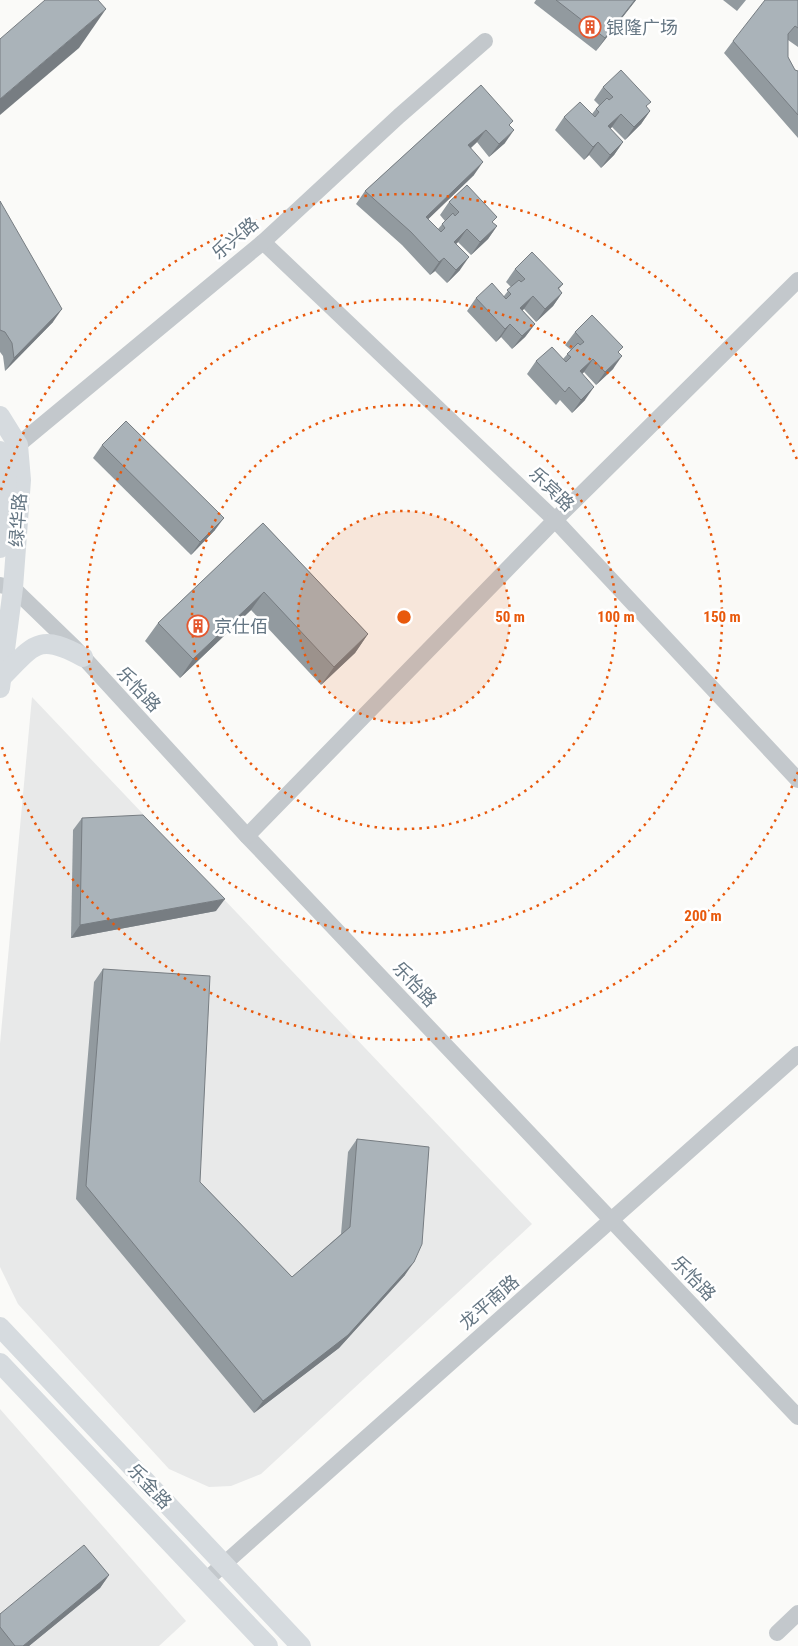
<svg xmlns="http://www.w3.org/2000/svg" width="798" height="1646" viewBox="0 0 798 1646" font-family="'Roboto Condensed','Noto Sans SC',sans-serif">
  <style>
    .built { fill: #e8e9e9 }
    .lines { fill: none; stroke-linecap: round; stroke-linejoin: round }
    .minor { stroke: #c3c8cc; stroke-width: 16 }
    .major { stroke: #d6dbdf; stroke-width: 20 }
    .wall { fill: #929a9f }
    .shaded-wall { fill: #777d82 }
    .building { fill: #aab3b9; stroke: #777d82 }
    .ring { fill: none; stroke: #e8590c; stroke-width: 2.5; stroke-dasharray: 2.5 5 }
    .labels { text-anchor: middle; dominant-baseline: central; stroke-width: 5; stroke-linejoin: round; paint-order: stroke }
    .poi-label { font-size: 18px; fill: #657683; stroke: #fff; text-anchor: start }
    .street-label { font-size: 18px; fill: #657683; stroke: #fff }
    .centre { fill: #e8590c; stroke: #fff; stroke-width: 2.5 }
    .ring-label { font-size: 15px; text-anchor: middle; font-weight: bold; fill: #e8590c; stroke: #fff; stroke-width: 5; stroke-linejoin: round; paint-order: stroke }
  </style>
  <rect width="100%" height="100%" fill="#fafaf8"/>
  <g class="built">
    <path d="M32,697L532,1224L261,1474L231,1486L209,1487L169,1469L18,1304L0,1267V1044Z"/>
    <path d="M0,1409L186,1621L159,1646H0Z"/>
  </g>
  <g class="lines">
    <g class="minor">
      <path d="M263,242L555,520L798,780"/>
      <path d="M8,451L18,445L263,242L399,116L485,41"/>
      <path d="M0,585L13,588L74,647L247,836L798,1417"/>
      <path d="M247,836L555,520L798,280"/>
      <path d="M206,1580L798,1054"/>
      <path d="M777,1633L798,1613"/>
    </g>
    <g class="major">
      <path d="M0,416L18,445L21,480L13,588L0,688"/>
      <path d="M0,451C13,482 4,516 0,548"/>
      <path d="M1,678C34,645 38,632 83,657"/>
      <path d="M0,1327L301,1646"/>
      <path d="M0,1363L268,1646"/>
    </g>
  </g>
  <g class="wall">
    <path d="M536,0H636L596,51L534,3Z"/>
    <path d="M723,0H746L737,11Z"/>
    <path d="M798,0V47L788,40V57L795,70L798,71V138L724,53L733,41Z"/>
    <path d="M481,85L505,143L489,157L477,142L471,148L474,175L428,219L438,229L445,221L440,215L449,202L493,223L497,226L488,239L471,255L458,242L456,244L460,270L447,283L435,271L430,275L402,245L356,204L365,191Z"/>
    <path d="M603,87L647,108L650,111L641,124L625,140L612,127L610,129L623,142L614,155L601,168L589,155L584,160L555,130L564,117L592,114L599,105L594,100Z"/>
    <path d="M0,201L53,322L5,371L3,356L0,352Z"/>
    <path d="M515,269L563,284L559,289L562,293L553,306L536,322L524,309L522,310L535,324L525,337L512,349L501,337L496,342L467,311L476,298L504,296L511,287L506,282Z"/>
    <path d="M575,332L619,353L613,369L596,385L584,372L582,374L585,400L572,413L560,400L556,405L527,374L536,361L563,359L571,350L565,345Z"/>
    <path d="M102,445L215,530L191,555L93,458Z"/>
    <path d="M263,523L368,634L355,653L321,685L251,610L180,678L145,641L158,623Z"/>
    <path d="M82,818L216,911L71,938L73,830Z"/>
    <path d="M103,969L200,1182L292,1277L341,1234L348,1152L357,1139L405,1275L339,1348L254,1413L76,1199L94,982Z"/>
    <path d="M109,1575L100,1588L29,1646H0V1614Z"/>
  </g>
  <g class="shaded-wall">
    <path d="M635,0H636L596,51L605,38Z"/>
    <path d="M106,9L79,48L0,115V99Z"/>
    <path d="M650,111L641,124L625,140L634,127Z"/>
    <path d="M621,114L612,127L599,139L608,126Z"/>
    <path d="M486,130L477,142L459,158L468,145Z"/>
    <path d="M514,130L505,143L489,157L499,144Z"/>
    <path d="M598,142L589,155L584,160L593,147Z"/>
    <path d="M623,142L614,155L601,168L610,155Z"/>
    <path d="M483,162L474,175L417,230L426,217Z"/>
    <path d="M497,226L488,239L471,255L480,242Z"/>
    <path d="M467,229L458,242L445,255L454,242Z"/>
    <path d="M469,257L460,270L447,283L456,270Z"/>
    <path d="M444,258L435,271L430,275L439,262Z"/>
    <path d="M562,293L553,306L536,322L545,309Z"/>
    <path d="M533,296L524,309L511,321L520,308Z"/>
    <path d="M62,309L53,322L5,371L14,358Z"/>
    <path d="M510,324L501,337L496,342L505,329Z"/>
    <path d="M535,324L525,337L512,349L522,336Z"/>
    <path d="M622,356L613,369L596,385L605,372Z"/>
    <path d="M593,359L584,372L571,384L580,371Z"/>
    <path d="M594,387L585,400L572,413L581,400Z"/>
    <path d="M224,518L215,530L191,555L200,542Z"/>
    <path d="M264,592L251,610L180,678L193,659Z"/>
    <path d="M368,634L355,653L321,685L334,667Z"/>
    <path d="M225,899L216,911L71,938L80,925Z"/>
    <path d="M414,1262L405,1275L339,1348L254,1413L263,1401Z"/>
    <path d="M109,1575L100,1588L29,1646H23Z"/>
  </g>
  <g class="building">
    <path d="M45,0H98L106,9L0,99V39Z"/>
    <path d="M556,0H635L605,38Z"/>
    <path d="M765,0H798V28L795,26L788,34V57L795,70L798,71V115L733,41Z"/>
    <path d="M621,70L651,102L646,106L650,111L634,127L621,114L608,126L623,142L610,155L598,142L593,147L564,117L580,102L595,117L599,112L596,109L607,98L609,100L613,97L603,87Z"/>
    <path d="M481,85L513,121L509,125L514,130L499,144L486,130L468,145L483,162L426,217L441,232L445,228L442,224L453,213L455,216L459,212L449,202L467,185L497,217L492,222L497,226L480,242L467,229L454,242L469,257L456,270L444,258L439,262L411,232L365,191Z"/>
    <path d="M0,201L62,309L14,358L12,343L5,332L0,330Z"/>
    <path d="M532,252L563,284L558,288L562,293L545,309L533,296L520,308L535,324L522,336L510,324L505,329L476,298L492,283L506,299L511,294L507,290L519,280L521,282L525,279L515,269Z"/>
    <path d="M592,315L623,347L618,352L622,356L605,372L593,359L580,371L594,387L581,400L569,387L565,392L536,361L552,347L566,362L571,357L567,354L578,343L580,345L584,342L575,332Z"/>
    <path d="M126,421L224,518L200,542L102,445Z"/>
    <path d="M263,523L368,634L334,667L264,592L193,659L158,623Z"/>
    <path d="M143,815L225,899L80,925L82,818Z"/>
    <path d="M103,969L210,976L200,1182L292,1277L350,1227L357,1139L429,1147L422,1244L414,1262L348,1335L263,1401L86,1186Z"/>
    <path d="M84,1545L109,1575L23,1646H15L0,1627V1614Z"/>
  </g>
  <circle cx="404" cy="617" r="106" fill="#e8590c" fill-opacity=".12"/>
  <g class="ring">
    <circle cx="404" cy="617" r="106"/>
    <circle cx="404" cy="617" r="212"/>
    <circle cx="404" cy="617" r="318"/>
    <path d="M798 772A423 423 0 0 1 1 744M1 490A423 423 0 0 1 798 462"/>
  </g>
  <defs>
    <g id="building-ring" transform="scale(1.125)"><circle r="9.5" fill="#fff" stroke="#e4572e" stroke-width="1.5"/><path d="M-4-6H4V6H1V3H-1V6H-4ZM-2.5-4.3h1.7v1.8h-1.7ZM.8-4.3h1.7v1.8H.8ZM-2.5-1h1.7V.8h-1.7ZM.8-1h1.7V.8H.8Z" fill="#e4572e"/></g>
  </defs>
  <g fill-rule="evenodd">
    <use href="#building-ring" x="590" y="27"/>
    <use href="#building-ring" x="198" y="626"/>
  </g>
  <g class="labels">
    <g class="poi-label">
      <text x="606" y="27">银隆广场</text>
      <text x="214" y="626">京仕佰</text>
    </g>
    <g class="street-label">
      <text transform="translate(235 238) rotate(-40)">乐兴路</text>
      <text transform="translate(552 489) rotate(44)">乐宾路</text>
      <text transform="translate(18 520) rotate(-86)">绿华路</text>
      <text transform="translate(139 689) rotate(47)">乐怡路</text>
      <text transform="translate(415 984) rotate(47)">乐怡路</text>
      <text transform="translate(694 1278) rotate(46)">乐怡路</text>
      <text transform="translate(489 1302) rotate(-41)">龙平南路</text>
      <text transform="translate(150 1486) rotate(47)">乐金路</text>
    </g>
  </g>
  <circle cx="404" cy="617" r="8" class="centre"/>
  <g class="ring-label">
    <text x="510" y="622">50 m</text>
    <text x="616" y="622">100 m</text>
    <text x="722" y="622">150 m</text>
    <text x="703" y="921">200 m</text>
  </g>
</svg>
